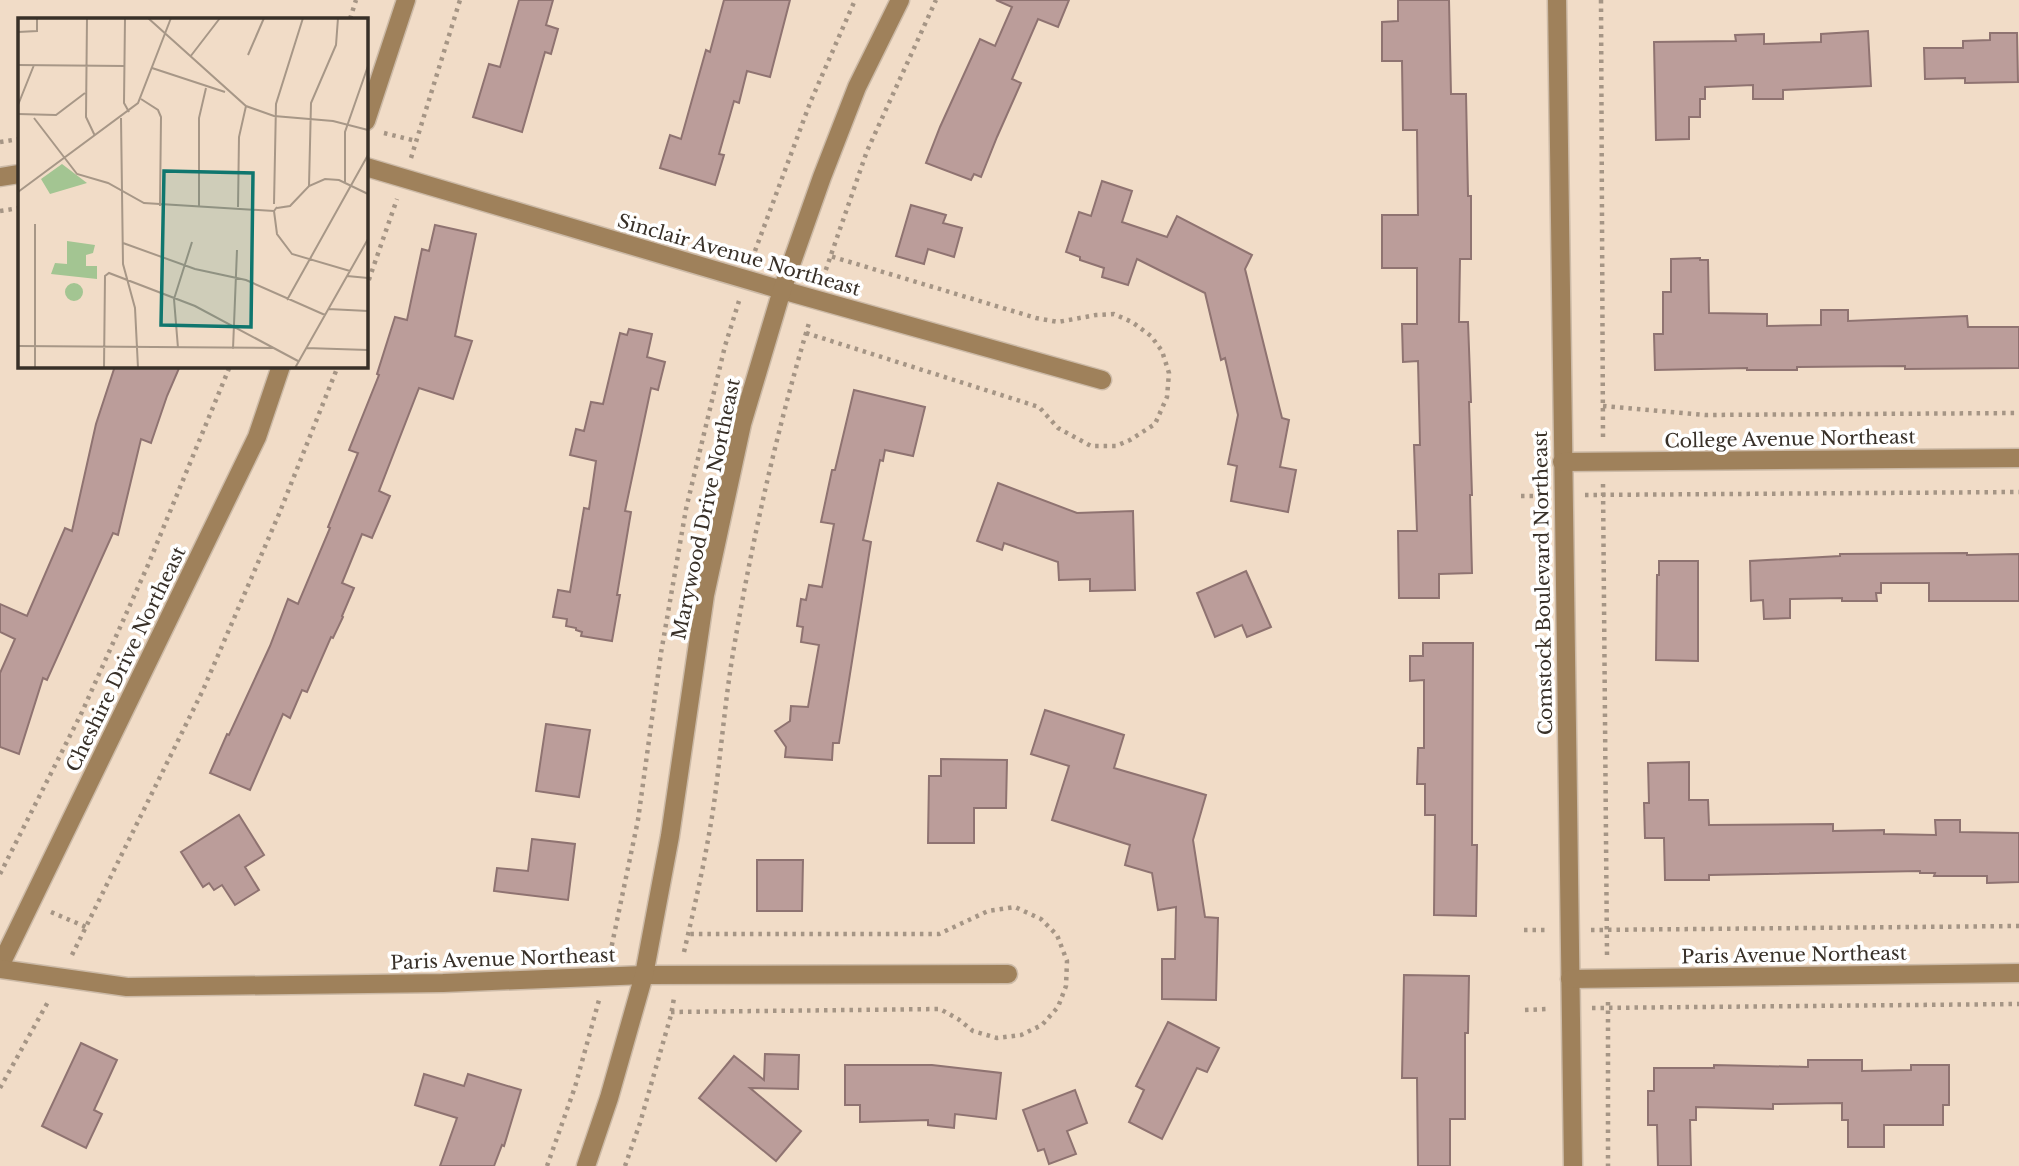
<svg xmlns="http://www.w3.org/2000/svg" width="2019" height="1166" viewBox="0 0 2019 1166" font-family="'Libre Baskerville',serif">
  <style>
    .building { fill: #bb9d9a; stroke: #8f7371; stroke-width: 2 }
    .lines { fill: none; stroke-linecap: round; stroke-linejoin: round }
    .minor-casing { stroke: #ccbaa7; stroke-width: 21 }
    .path { stroke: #a59585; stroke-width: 4.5; stroke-dasharray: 3.5 5; stroke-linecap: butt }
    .minor { stroke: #9f815b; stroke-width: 18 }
    .labels { text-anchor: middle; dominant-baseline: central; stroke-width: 7; stroke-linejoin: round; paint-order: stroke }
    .street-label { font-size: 19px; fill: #383028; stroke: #fff }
    .inset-road { fill: none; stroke: #a79787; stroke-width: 2 }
    .view { fill: #0f766e; fill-opacity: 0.15; stroke: #0f766e; stroke-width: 3.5 }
    .inset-edge { fill: none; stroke: #383028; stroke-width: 3.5 }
  </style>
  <rect width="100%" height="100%" fill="#f1dcc7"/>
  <g class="building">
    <path d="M519,0H553L546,25L558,29L551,54L545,52L522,132L473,117L489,64L500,67Z"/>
    <path d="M724,0H790L770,77L747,71L739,103L734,101L719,154L724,155L715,185L660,168L670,135L681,139L706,50L710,52Z"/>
    <path d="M996,0H1069L1058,27L1038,19L1012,79L1021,83L997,137L981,177L974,174L971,180L926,163L940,127L980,39L995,46L1012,7Z"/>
    <path d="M1398,0H1449L1451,94H1466L1468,196H1471V259H1460L1459,322H1468L1471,402H1469L1472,495H1470L1472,573L1439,574V598H1399L1398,531H1417L1414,445H1420L1418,361L1403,362L1402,324H1417V268H1382V215H1418L1417,130H1403L1402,61H1382V22L1398,21Z"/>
    <path d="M1868,31L1871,86L1783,90V99H1753V85L1705,87V99H1700V117H1689V139L1656,140L1654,42L1736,41L1735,35L1764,34V44L1821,42V34Z"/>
    <path d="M1990,33H2017L2018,82L1965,83V78L1925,79L1924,48H1963V41L1990,40Z"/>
    <path d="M1102,181L1132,191L1122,222L1167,237L1177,216L1252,255L1245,269L1282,418L1289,420L1280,467L1296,470L1288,512L1231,501L1237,466L1228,464L1238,415L1225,358L1221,360L1205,293L1137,259L1128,285L1102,277L1104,268L1080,260V257L1066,252L1079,212L1091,216Z"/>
    <path d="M911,205L946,215L943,223L962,228L954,257L928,249L924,264L896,256Z"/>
    <path d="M435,225L476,234L455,336L472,341L453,399L419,388L379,491L390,496L372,538L362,534L342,583L354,588L342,616L343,617L333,638L331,637L307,692L302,690L290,718L283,714L250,790L210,773L227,734L229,735L270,646L288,599L298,604L330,528L328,527L358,453L349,450L379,375L377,374L395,317L407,320L422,249L429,251Z"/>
    <path d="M1700,258V260H1708L1709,313L1767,314V326L1821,325V310H1848V321L1967,316L1968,327H2019V368L1905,369V366L1797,367V370H1747V368L1655,370L1654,334H1663V292H1671V259Z"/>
    <path d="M629,329L652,334L647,357L665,362L658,390L651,388L625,511L631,512L617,595H620L612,641L581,636L582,632L576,630V628L566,626L567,619L553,617L558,590L570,592L584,508L589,509L596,461L570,455L576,429L584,431L591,402L603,404L620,333L627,335Z"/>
    <path d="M115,366H180L167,396L151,443L141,439L118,535L113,533L47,680L43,678L19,754L0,747V673L15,639L0,632V604L27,616L65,528L72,531L96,424Z"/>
    <path d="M854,390L925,407L913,456L885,450L883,461L880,460L863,540L871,542L839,743H833L832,760L785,757L786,747L775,731L790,721L791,706L808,707L819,645L801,642L803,627L797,626L801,599L806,600L809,585L822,587L834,524L821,522L832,470H835Z"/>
    <path d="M998,483L1077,513L1133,511L1135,590L1090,591V579L1059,580L1058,562L1004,543L1002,550L977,541Z"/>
    <path d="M1967,553V555L2019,554V601H1929V583H1881V593H1876L1877,601H1842V598L1790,599V618L1764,619L1763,600L1751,601L1750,561L1840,556V554Z"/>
    <path d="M1659,561H1698V661L1656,660L1657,575H1659Z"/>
    <path d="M1246,571L1271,627L1247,637L1242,625L1215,637L1197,593Z"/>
    <path d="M1423,643H1473L1472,845H1477L1476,916L1434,915L1435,815H1425V784H1417L1418,748H1424V680L1410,681V656H1423Z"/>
    <path d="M1045,710L1124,735L1114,768L1206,795L1193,840L1205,917L1218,918L1216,1000L1162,999V959H1175L1176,907L1158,910L1152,873L1125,865L1130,845L1052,820L1069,766L1031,754Z"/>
    <path d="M546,724L590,730L579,797L536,791Z"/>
    <path d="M941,759L1007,760L1006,808H974V843H928L929,776H941Z"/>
    <path d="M1689,762V800H1708L1709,825L1833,824V831L1884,830V834L1936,835L1935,820H1960V832L2019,833V882L1987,883V876H1934L1935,873H1920V871L1709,875V880H1665L1664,838H1645L1644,803H1649L1648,763Z"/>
    <path d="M239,815L264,855L245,867L259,890L235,905L222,885L214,890L209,883L203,887L181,852Z"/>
    <path d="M532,839L575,844L568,900L494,891L497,868L528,871Z"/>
    <path d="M757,860H803L802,911H757Z"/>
    <path d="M1404,975L1469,976L1468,1033H1465V1119H1450V1166H1418L1417,1078H1402Z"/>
    <path d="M1168,1022L1219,1048L1207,1072L1197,1068L1162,1139L1129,1122L1144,1090L1136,1086Z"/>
    <path d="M81,1043L117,1060L94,1110L102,1114L86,1148L42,1126Z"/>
    <path d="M765,1054L799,1055L798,1089L750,1088L801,1131L776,1161L699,1098L734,1056L764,1080Z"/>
    <path d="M1808,1060H1862V1071L1911,1070V1065H1949V1105H1943V1125H1884V1147H1848V1120H1842V1103L1773,1104V1109L1696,1107V1120H1690L1691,1166H1658L1657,1125H1648V1091H1654V1068H1714V1065L1808,1067Z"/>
    <path d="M845,1065H932L1001,1073L996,1119L955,1114L954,1128L928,1125V1120L860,1122V1105H845Z"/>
    <path d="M424,1074L464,1086L468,1074L521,1090L504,1146L502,1145L494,1166H440L457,1118L415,1105Z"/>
    <path d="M1075,1090L1087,1123L1067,1131L1076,1154L1049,1164L1044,1149L1038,1151L1023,1110Z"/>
  </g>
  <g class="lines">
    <g class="minor-casing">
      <g id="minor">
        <path d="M1557,0L1573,1166"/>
        <path d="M366,121L406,0"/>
        <path d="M366,167L782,290L1102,380"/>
        <path d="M0,177L19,174"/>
        <path d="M1562,462L2019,458"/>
        <path d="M0,966L257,437L281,366"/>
        <path d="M0,969L127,987L443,983L644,975L1008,974"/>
        <path d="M1570,979L2019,973"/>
        <path d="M586,1166L609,1098L644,975L670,836L705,595L742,424L782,290L822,177L857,87L900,0"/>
      </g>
    </g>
    <g class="path">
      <path d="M1601,0L1603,440"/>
      <path d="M350,19L356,0"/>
      <path d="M384,133L416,141"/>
      <path d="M0,142L19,139"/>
      <path d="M411,158L460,0"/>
      <path d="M0,211L19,208"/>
      <path d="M752,259L810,103L855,0"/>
      <path d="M823,278L867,151L936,0"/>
      <path d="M366,288L397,199"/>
      <path d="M806,333L1039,407L1058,428L1091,446H1116L1130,440L1155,424L1167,397L1169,373L1162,351L1151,336L1132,322L1114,314L1096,315L1058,322L1036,318L830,256"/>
      <path d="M1603,406L1705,415L2019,413"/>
      <path d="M1603,484L1607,955"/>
      <path d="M1585,495L2019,492"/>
      <path d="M1521,496H1541"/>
      <path d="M0,874L82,712L148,565L230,366"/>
      <path d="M51,912L86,927"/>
      <path d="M1524,930H1548"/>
      <path d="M1591,930L2019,926"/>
      <path d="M684,952C696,900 708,848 715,796C721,750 725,704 732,659C751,545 776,433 809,323"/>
      <path d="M610,954L638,820L661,653L686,509L725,346L739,301"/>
      <path d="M72,955L203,690L279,514L338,366"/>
      <path d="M1608,1002V1166"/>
      <path d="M1592,1008L2019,1004"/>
      <path d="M1525,1010L1548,1009"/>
      <path d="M671,1012L940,1009L958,1019L973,1031L997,1038L1021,1035L1042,1025L1058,1007L1066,986L1067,961L1057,935L1041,919L1015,907L988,911L939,934H688"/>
      <path d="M0,1088L49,1000"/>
      <path d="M547,1166L575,1087L599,1000"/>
      <path d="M625,1166L640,1123L671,1015L674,998"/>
    </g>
    <use href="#minor" class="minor"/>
  </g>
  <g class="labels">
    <g class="street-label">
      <text transform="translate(739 255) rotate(16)">Sinclair Avenue Northeast</text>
      <text transform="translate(1790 439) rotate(-1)">College Avenue Northeast</text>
      <text transform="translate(706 509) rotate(-78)">Marywood Drive Northeast</text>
      <text transform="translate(1543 583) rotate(-91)">Comstock Boulevard Northeast</text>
      <text transform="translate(126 659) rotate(-64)">Cheshire Drive Northeast</text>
      <text transform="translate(1794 955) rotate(-1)">Paris Avenue Northeast</text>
      <text transform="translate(503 959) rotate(-2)">Paris Avenue Northeast</text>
    </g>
  </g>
  <g transform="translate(18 18)">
    <rect width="350" height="350" fill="#f1dcc7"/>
    <path d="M44,146L69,165L32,176L23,161ZM49,223L77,227L75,235L68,237V248H79V261L33,256L37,245L49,246ZM47 274a9 9 0 1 1 18 0a9 9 0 1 1-18 0Z" fill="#a3c592"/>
    <path class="inset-road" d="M69,0L68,99L77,118M107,0L106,85L111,94M130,0L228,88L256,98L315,103L350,112M0,14L19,13V0M230,37L246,0M172,39L202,0M0,47L107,48M134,50L207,74M123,81L140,92L143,99L142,188M0,87L16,47M0,96L38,97L67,75M16,100L59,156L90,165L126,185L256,193L259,189M103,100L105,246L117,290L120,350M327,164V114L350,48M291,168L293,85L318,27L320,0M0,174L120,85L153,0M256,186L258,86L285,0M181,189V100L188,70M220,189L221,119L228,88M259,190L272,188L291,168L307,161L321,162L350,176M256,193L259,216L274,236L332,253M17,206V350M105,225L177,251L228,262L307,297M329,258L350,260M269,282L350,137M310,291L350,293M0,328L255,330M160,330L156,281L174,224M288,330L350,332M215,331L219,232M86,350L87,258L91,255L177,288L280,343M277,350L350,221"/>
    <path class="view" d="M146,153L235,155L233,309L143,307Z"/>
    <rect width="350" height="350" class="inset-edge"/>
  </g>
</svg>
